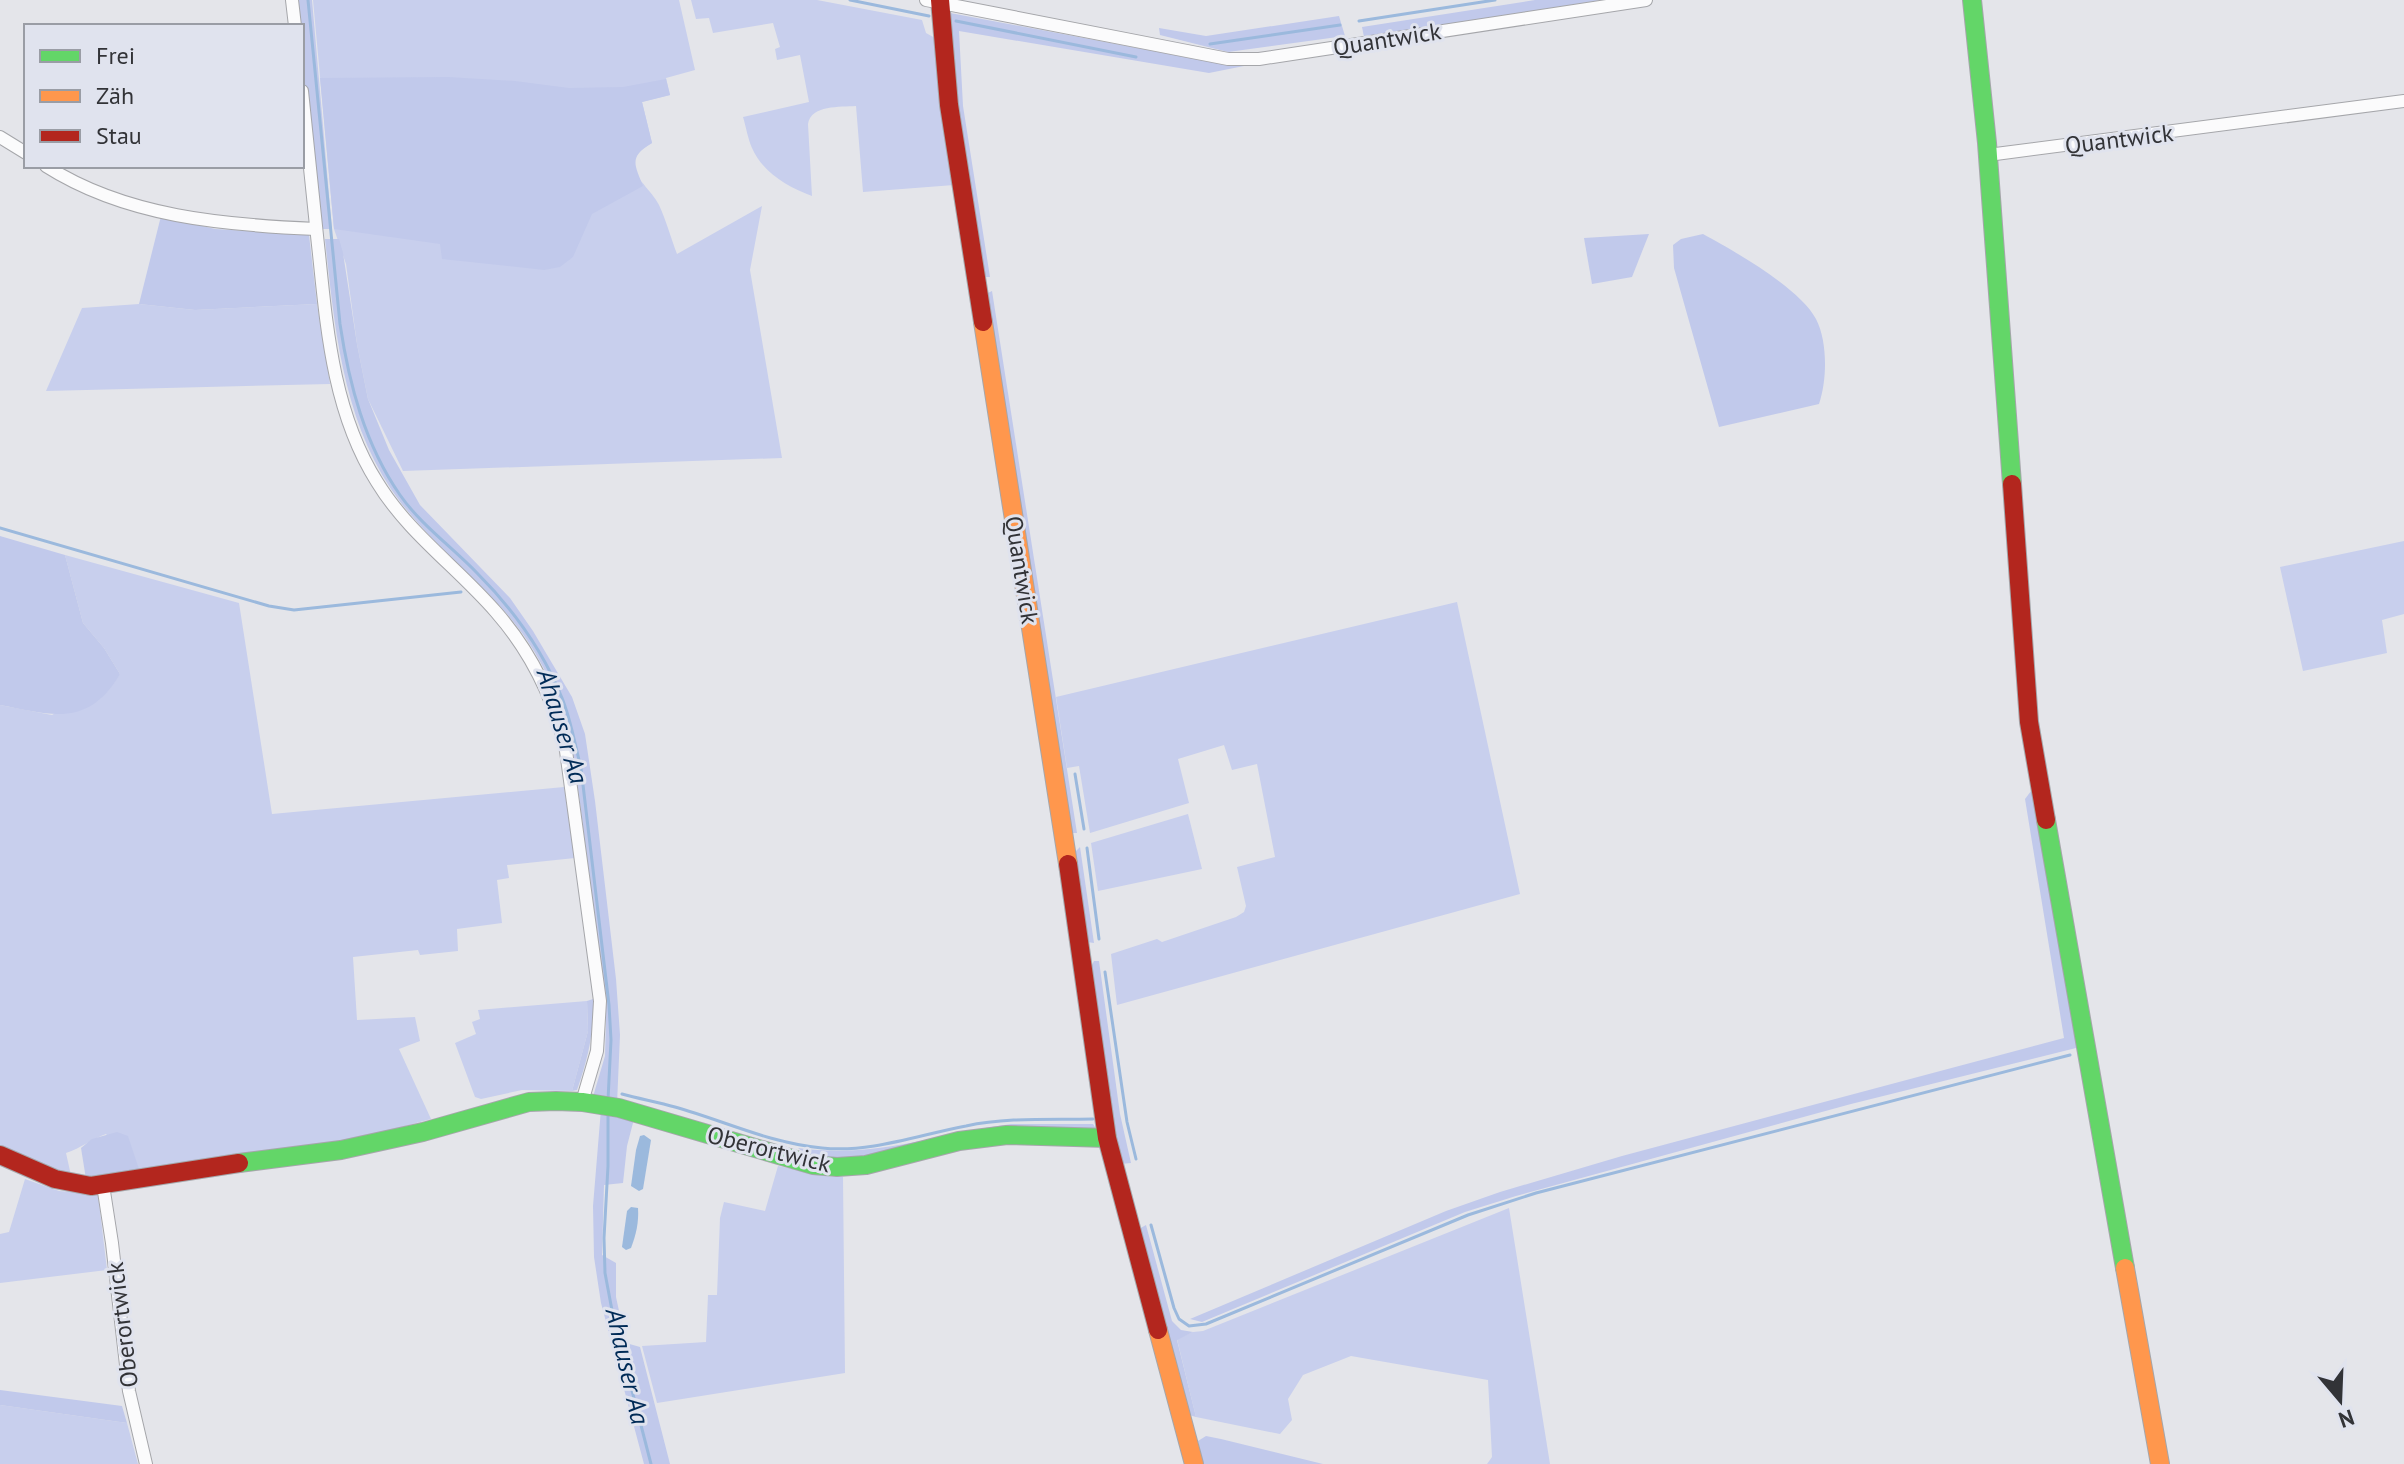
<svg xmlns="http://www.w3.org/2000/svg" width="2404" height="1464" viewBox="0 0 2404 1464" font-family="'PT Sans',sans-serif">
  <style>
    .green { fill: #c8cfed }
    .forest { fill: #c1c9eb }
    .water { fill: #9bb9dd }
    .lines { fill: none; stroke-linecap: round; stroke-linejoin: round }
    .stream { stroke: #9bb9dd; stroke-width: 3 }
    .street-casing { stroke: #a5a6aa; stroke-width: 14 }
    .fast-casing { stroke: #a5a6aa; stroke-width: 20 }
    .slow-casing { stroke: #a5a6aa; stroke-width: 20 }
    .jam-casing { stroke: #a5a6aa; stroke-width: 20 }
    .street { stroke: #fbfbfc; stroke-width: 12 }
    .fast { stroke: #63d668; stroke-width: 18 }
    .slow { stroke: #ff974d; stroke-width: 18 }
    .jam { stroke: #b3261e; stroke-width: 18 }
    .labels { text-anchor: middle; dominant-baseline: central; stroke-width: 6; stroke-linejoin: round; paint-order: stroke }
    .street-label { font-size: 24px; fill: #323337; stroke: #e0e3ee }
    .water-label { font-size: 26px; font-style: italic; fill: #002b57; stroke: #e0e3ee }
  </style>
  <rect width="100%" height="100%" fill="#e4e5ea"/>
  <g class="green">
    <path d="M313,0H679L695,70L666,78L670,95L642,102L652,143C612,165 648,183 659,205C666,220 671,238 677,254L762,206L750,270L782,458L403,471L368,399L357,344L346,264L334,229Z"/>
    <path d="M691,0H817L922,20L926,33L935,38L954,185L863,192L856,106C840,107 811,105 808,124L812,196C788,187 763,173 752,148C748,139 746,127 743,117L809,102L800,55L777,60L775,49L780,47L773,23L713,33L709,18L696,19Z"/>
    <path d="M139,304L195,310L317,304L330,384L46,391L82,308Z"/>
    <path d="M2404,541V614L2382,620L2387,653L2303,671L2280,567Z"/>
    <path d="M65,555L239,603L272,814L564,787L575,858L507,865L509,878L497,880L502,923L457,929L458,951L420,955L418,950L353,957L357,1020L415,1017L420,1041L399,1049L431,1119L335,1145L141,1175L106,1134C92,1139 81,1148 66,1153L72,1180L0,1148V705L52,715L120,674L104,648L83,623Z"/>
    <path d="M1457,602L1520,894L1117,1005L1111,954L1157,939L1162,942L1236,917L1244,912L1246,906L1237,867L1275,857L1257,764L1232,770L1224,745L1178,759L1189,803L1090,833L1079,766L1067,768L1056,697Z"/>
    <path d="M1188,814L1202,869L1098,891L1091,843Z"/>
    <path d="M587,1001L588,1031L572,1091L522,1090L481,1099L475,1097L455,1043L476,1034L472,1022L480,1019L478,1010Z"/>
    <path d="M778,1166L832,1177H843L845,1373L657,1403L642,1346L706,1342L708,1295H717L720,1218L724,1202L765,1211Z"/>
    <path d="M25,1179L59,1191L98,1194L107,1270L0,1283V1234L9,1232Z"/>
    <path d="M1509,1208L1550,1464H1487L1492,1457L1488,1380L1351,1356L1303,1375L1288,1399L1292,1420L1280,1434L1196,1417L1177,1339L1193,1332L1203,1331Z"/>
    <path d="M0,1405L127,1423L138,1464H0Z"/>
  </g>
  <g class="forest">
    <path d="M295,0H312L332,229H319L302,68V26H297Z"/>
    <path d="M1535,0H1602L1364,37L1362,27Z"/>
    <path d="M950,13L1212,62L1244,66L1209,73L959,31L963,106L990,277H983L955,96Z"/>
    <path d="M1339,16L1345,36L1228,52L1160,35L1159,28L1206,36Z"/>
    <path d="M448,77L515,81L569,88L623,87L666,79L670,95L642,102L652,143C628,157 635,165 643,186L592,214L573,257L560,267L544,270L442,259L440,244L334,229L320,78Z"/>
    <path d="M161,216L215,229L309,235L317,304L195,310L139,304Z"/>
    <path d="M1649,234L1632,277L1592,284L1584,238Z"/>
    <path d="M1703,234C1734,251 1800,288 1816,319C1828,342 1827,381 1819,404L1719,427L1674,268L1673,245L1681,239Z"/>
    <path d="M325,239H339L343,253L357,344L368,399L389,450L420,505L510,598L533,631L572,697L585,734L595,801L616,979L620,1035L617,1104L592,1100L605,1056L606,1022C601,962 593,902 585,842C577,781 572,722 543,667C508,598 446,561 401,503C343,427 335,331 325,239Z"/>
    <path d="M992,291L1077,833H1073L1070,828L986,294Z"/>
    <path d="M0,536L65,555L83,623L104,648L120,674C88,728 52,715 0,705Z"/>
    <path d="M2034,787L2080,1047L1851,1104L1516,1196L1465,1212L1202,1322L1190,1319L1446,1211L1500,1192L1622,1156L2064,1038L2025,799Z"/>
    <path d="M1080,847L1094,943L1087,942L1073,854Z"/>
    <path d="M1094,961H1099L1120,1114L1131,1163L1121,1164L1111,1116L1091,967Z"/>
    <path d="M593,999C594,1034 588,1058 577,1090L572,1091L588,1031L587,1001Z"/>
    <path d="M601,1109L634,1119L627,1146L623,1183L604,1185L602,1255L616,1263V1297L626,1343L640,1347L670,1464H644L601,1303L594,1257L593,1206Z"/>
    <path d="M1011,1124H1093L1095,1127L1094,1130L836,1159L807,1155L798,1148C874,1159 937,1134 1011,1124Z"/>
    <path d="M117,1132L128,1136L141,1175L86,1179L81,1148L92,1139Z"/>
    <path d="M1146,1225L1172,1321L1181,1330L1193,1332L1177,1340L1196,1417L1186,1414L1139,1229Z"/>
    <path d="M0,1390L122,1406L127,1423L0,1405Z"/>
    <path d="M1206,1436L1221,1439L1323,1464H1203L1198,1441Z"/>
  </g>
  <g class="water">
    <path d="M644,1135L651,1140L643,1189L639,1191L631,1186L636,1150L640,1136Z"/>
    <path d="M631,1207L638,1208C639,1222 636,1235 631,1248L626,1250L622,1247L627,1211Z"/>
  </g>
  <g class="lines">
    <g class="stream">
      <path d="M308,0L340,324C349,384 365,445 400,495C421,525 452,547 477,573C512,608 543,651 562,698C571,720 575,745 581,768L609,1005L611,1040L608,1100"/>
      <path d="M850,0L929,16"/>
      <path d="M956,21L1136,57"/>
      <path d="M1359,21L1495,0"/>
      <path d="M1210,44L1340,25"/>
      <path d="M0,528L269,606L294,610L461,592"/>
      <path d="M1075,774L1084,829"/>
      <path d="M1087,848L1099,939"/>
      <path d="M1105,972L1127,1122L1136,1159"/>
      <path d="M622,1094C640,1099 658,1102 675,1107C725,1121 769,1143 822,1148C871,1153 918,1135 966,1126C1008,1117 1051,1120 1093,1119"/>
      <path d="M608,1111V1166L604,1238L605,1273L614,1321L651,1464"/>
      <path d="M1151,1225L1174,1308L1179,1319L1189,1326L1206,1324L1468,1215L1536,1193L2070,1055"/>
    </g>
    <g class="street-casing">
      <g id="street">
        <path d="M292,0L295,26"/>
        <path d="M926,0L1228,59H1259L1646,0"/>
        <path d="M302,91C308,146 313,200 319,254C327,332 334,414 377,482C408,533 457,567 496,612C531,652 554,699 566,751L600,1001L597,1051L582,1102"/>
        <path d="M0,137L26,153"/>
        <path d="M1988,155L2404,101"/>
        <path d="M46,166C126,217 224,225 316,229"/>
        <path d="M103,1185L112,1243L129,1391L146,1464"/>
      </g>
    </g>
    <g class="fast-casing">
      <g id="fast">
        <path d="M1972,0L1987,143L2012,484"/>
        <path d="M2046,820L2125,1268"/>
        <path d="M239,1163L341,1150L423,1132L529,1102L556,1101L582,1102L619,1108L813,1165L837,1167L866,1165L959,1141L1007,1135L1107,1138"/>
      </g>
    </g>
    <g class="slow-casing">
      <g id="slow">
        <path d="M983,322L1068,864"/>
        <path d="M2125,1268L2160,1464"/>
        <path d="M1158,1330L1194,1464"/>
      </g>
    </g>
    <g class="jam-casing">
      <g id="jam">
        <path d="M940,0L949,105L983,322"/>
        <path d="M2012,484L2029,722L2046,820"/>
        <path d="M1068,864L1107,1138L1158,1330"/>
        <path d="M0,1155L55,1179L91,1186L239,1163"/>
      </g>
    </g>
    <use href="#street" class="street"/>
    <use href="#fast" class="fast"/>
    <use href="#slow" class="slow"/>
    <use href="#jam" class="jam"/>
  </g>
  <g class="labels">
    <g class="street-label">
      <text transform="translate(1387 39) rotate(-9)">Quantwick</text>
      <text transform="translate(2119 139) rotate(-7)">Quantwick</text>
      <text transform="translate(1022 570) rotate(81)">Quantwick</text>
      <text transform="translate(769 1149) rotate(14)">Oberortwick</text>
      <text transform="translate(122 1325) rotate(-97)">Oberortwick</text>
    </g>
    <g class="water-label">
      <text transform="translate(563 726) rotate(73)">Ahauser Aa</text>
      <text transform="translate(628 1366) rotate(77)">Ahauser Aa</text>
    </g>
  </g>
  <rect x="24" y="24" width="280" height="144" fill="#e0e3ee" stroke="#9a9da5" stroke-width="2"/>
  <rect x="40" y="50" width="40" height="12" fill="#63d668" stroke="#9a9da5" stroke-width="2"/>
  <text x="96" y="64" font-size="24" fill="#323337">Frei</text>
  <rect x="40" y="90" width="40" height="12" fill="#ff974d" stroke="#9a9da5" stroke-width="2"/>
  <text x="96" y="104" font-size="24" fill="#323337">Zäh</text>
  <rect x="40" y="130" width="40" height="12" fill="#b3261e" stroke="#9a9da5" stroke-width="2"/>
  <text x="96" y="144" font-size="24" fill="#323337">Stau</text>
  <g transform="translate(2340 1400) rotate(161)" stroke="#e0e3ee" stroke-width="6" paint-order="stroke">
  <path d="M0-6L14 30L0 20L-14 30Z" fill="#323337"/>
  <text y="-12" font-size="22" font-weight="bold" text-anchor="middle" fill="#323337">N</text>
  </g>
</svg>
